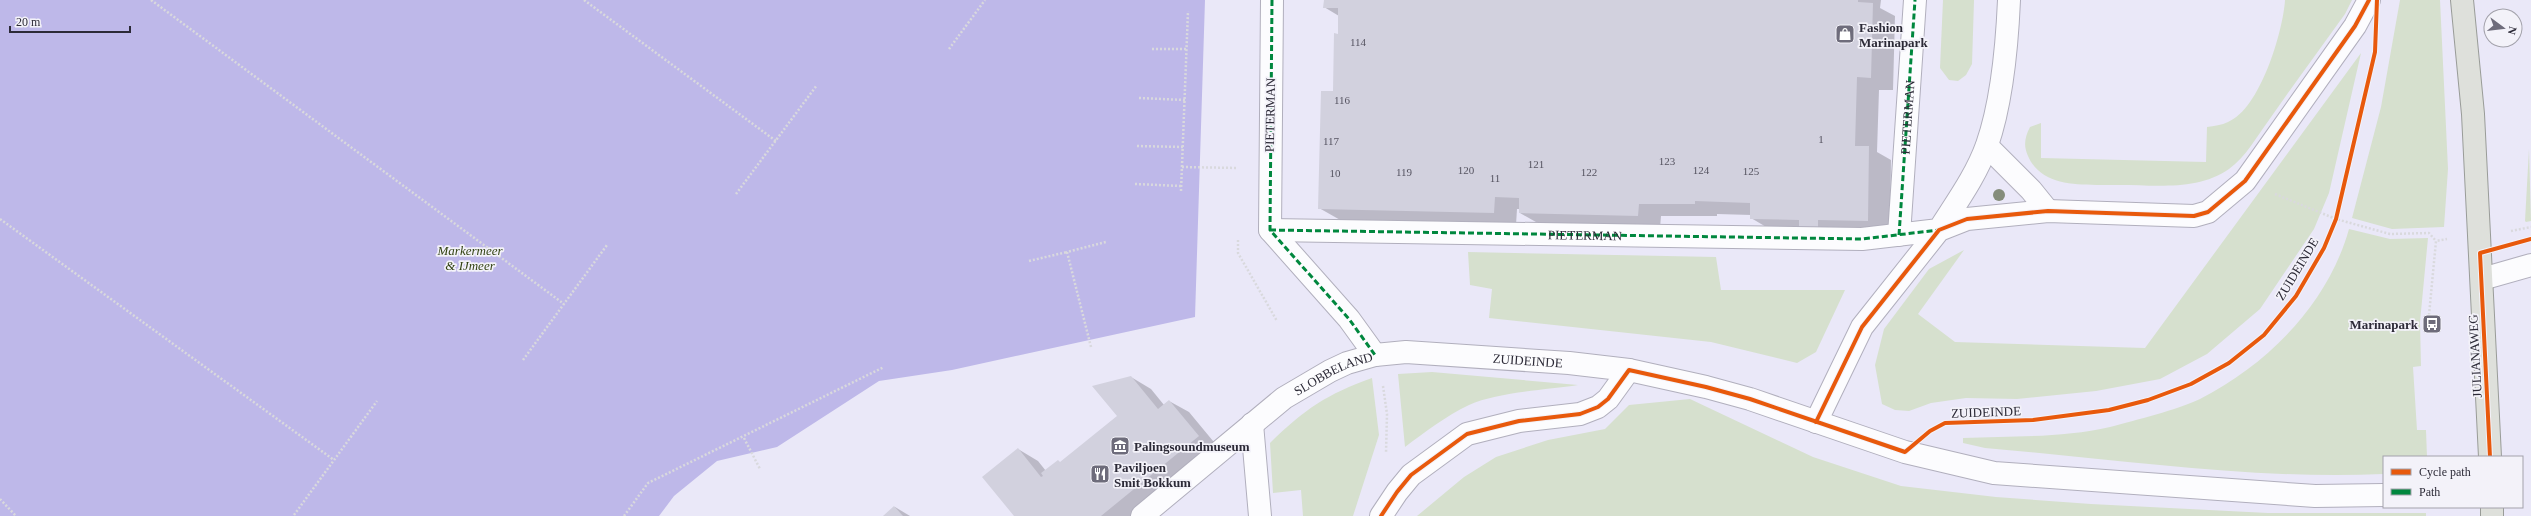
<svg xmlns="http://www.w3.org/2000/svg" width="2531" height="516" viewBox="0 0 2531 516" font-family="Georgia,serif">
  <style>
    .green { fill: #d6e0ce }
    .water { fill: #beb8e9 }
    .shadow { fill: #0003 }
    .building { fill: #d2d1de }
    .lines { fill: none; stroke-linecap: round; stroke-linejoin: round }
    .minor-casing { stroke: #b1afbd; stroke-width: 24 }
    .major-casing { stroke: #999c98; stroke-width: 24 }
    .path { stroke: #d9d9dd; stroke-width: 2.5; stroke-dasharray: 2 2; stroke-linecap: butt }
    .minor { stroke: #fcfcfe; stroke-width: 22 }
    .major { stroke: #dee0db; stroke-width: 22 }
    .quiet { stroke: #00873e; stroke-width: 3; stroke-dasharray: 6 3; stroke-linecap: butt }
    .cycleway-casing { stroke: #f3f2f9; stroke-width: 6 }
    .cycleway { stroke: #e8590c; stroke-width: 4 }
    .tree { fill: #858d7b }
    .labels { text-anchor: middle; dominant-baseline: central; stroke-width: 3.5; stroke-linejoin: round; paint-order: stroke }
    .number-label { font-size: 11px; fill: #565461 }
    .poi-label { font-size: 13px; font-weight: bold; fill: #2c2a37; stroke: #f3f2f9; text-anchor: start }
    .street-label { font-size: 13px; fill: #2c2a37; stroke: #f3f2f9 }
    .park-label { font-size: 13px; font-style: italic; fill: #334314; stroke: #f3f2f9 }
  </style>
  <rect width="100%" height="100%" fill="#eae8f8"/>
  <g class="green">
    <path d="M1943,0H1974L1972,64L1966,75L1958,81L1949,80L1940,68Z"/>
    <path d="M2285,0H2352L2345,14C2320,49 2294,84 2269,120C2257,136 2246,157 2229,169C2198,191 2155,185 2120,185C2089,184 2043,191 2028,156C2023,145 2025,137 2030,127L2041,123V158L2206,162L2207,127C2214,126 2222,125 2228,122C2260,109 2283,32 2285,0Z"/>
    <path d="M2400,0H2440L2448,169L2444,227L2392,229L2352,218L2381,107Z"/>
    <path d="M2361,53L2329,193L2314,229L2260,309L2207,354L2160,379L2096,391L2017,399L1966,398L1931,403L1909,411L1895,410L1882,404L1875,365L1884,329L1929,269L1964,250L1918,314L1955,342L2145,348Z"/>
    <path d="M2529,149L2531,221L2526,222L2525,221Z"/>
    <path d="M2349,229L2390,239L2428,238L2420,322L2421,366L2413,367L2417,430H2426L2427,457H2384V474C2251,480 2117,459 1985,448L1963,443V438C2011,436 2063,438 2110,427C2136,420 2177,410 2200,399C2268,364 2328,304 2349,229Z"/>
    <path d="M1468,252L1716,257L1721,290H1845L1816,352L1797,363L1711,342L1489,318L1492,289L1470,285Z"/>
    <path d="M1432,372L1578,385C1546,390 1498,392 1469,405C1446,416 1425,432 1405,447L1398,374Z"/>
    <path d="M1372,378L1379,435L1353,516H1303L1301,490L1273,493L1270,443C1305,409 1327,394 1372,378Z"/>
    <path d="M1690,399L1813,457L1901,486L1996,497L2091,504L2268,513H2426V516H1417L1464,477L1496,457L1548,440L1605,429L1629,405Z"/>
  </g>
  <path class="water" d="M0,0H1205L1195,317L952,370L879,381L777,447L717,461L674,496L659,516H0Z"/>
  <g class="shadow">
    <path d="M1325,0H1881L1880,8L1895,16L1893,90H1879L1877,152L1891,160L1890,234L1773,231L1751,218V215L1717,214V216H1661L1660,228L1543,226L1520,213V209H1517L1516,225L1342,221L1319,208L1334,92L1339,35V16L1324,7Z"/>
    <path d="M1131,377L1151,389L1164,405L1169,401L1189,412L1218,447L1135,516H1015L1018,449L1038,461L1046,471L1061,463L1118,416Z"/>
    <path d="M895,507L910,516H884Z"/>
  </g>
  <g class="building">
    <path d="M1324,0H1858V2L1873,3L1871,78L1857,77L1855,146H1869L1868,221L1818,220V231L1799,230V220L1750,219V203L1695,201V204H1639L1638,216L1519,213V198L1495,197L1494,213L1318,209L1321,91H1333L1334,33L1338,34V8H1323Z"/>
    <path d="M1131,376L1158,409L1169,400L1199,436L1101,516H1014L982,477L1018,448L1041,477L1043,476L1041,473L1058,460L1060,462L1117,416L1092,386Z"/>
    <path d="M894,506L903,516H883Z"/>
  </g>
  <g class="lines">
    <g class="minor-casing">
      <g id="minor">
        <path d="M1272,0L1270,230L1349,319L1375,355"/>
        <path d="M1987,146L2031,190L2048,211"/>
        <path id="s1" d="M1270,230L1862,239L1939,230C1956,203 1976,176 1987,145C2002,102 2007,46 2009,0"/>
        <path d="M1899,235L1915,0"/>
        <path d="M2482,279L2531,265"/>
        <path d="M1816,422L1862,327L1939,230L1967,219L2048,211L2194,216L2208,212L2245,181L2355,26L2369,0"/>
        <path d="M1252,424L1260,516"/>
        <path id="s2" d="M1142,516L1284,398L1330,371L1347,363L1375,355L1406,352L1569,363L1629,370L1706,387L1750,399L1905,452L1994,473L2315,496L2384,495"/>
        <path d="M1381,516L1397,492L1411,475L1467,434L1519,421L1580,414L1598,407L1608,399L1629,370"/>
      </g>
    </g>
    <g class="major-casing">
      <g id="major">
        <path d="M2462,0L2473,114L2490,457"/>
        <path d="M2492,507V516"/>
      </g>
    </g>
    <g class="path">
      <path d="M151,0L564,304"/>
      <path d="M584,0L776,141"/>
      <path d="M949,49L985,0"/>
      <path d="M1152,49H1186"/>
      <path d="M1139,98L1185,100"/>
      <path d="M1137,146L1183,147"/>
      <path d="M1182,167L1237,168"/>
      <path d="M1135,184L1181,186"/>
      <path d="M1181,191L1188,11"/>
      <path d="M736,194L817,85"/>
      <path d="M2275,194L2336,219L2390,234L2429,233L2436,241"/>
      <path d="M0,219L334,460"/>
      <path d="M2511,231L2531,227"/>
      <path d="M1238,240V253L1277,321"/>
      <path d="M1029,261L1067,252"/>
      <path d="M2429,315L2436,241L2447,239"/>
      <path d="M1091,347L1067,252L1106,242"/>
      <path d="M523,360L607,245"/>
      <path d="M1383,386L1387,414L1386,453"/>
      <path d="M744,438L760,469"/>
      <path d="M0,499L16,516"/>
      <path d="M294,515L377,401"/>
      <path d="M624,516L648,483L884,367"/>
    </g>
    <use href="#minor" class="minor"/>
    <use href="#major" class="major"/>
    <g class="quiet">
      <path d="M1272,0L1270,230L1349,319L1375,355"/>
      <path d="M1270,230L1862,239L1939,230"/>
      <path id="s3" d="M1899,235L1915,0"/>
    </g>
    <g class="cycleway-casing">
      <g id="cycleway">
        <path d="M1816,422L1862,327L1939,230L1967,219L2048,211L2194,216L2208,212L2245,181L2355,26L2369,0"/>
        <path d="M2490,457L2480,253L2531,239"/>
        <path d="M1381,516L1397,492L1411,475L1467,434L1519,421L1580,414L1598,407L1608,399L1629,370L1706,387L1750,399L1905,452L1930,431L1945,423L2033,420L2109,410L2148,400L2191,384L2229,363L2264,335L2296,296L2324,248L2336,219L2375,52L2377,0"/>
      </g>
    </g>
    <use href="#cycleway" class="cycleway"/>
  </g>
  <circle class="tree" cx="1999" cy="195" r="6"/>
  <defs>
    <g id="shop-square" transform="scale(1)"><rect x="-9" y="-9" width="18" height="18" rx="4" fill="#6e6c7b" stroke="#f3f2f9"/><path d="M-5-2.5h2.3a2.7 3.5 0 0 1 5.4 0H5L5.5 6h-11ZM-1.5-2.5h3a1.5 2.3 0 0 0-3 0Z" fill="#fff"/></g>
    <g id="bus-square" transform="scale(1)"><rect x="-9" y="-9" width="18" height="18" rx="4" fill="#6e6c7b" stroke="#f3f2f9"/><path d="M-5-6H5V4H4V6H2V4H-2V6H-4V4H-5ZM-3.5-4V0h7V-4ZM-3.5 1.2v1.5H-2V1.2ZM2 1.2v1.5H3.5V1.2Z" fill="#fff"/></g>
    <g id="museum-square" transform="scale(1)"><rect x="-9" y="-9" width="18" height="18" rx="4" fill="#6e6c7b" stroke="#f3f2f9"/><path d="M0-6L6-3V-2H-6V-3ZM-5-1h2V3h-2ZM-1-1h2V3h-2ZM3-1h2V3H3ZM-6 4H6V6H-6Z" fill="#fff"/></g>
    <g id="restaurant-square" transform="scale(1)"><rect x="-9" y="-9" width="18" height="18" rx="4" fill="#6e6c7b" stroke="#f3f2f9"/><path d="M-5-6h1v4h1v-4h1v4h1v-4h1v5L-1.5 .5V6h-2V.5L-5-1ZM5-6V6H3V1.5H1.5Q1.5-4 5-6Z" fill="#fff"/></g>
  </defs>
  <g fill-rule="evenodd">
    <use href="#shop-square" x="1845" y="34"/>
    <use href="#bus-square" x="2432" y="324"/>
    <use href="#museum-square" x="1120" y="446"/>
    <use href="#restaurant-square" x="1100" y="474"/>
  </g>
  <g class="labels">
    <g class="number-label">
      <text x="1358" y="42">114</text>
      <text x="1342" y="100">116</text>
      <text x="1821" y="139">1</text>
      <text x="1331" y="141">117</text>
      <text x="1667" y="161">123</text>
      <text x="1536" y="164">121</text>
      <text x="1466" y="170">120</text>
      <text x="1701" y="170">124</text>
      <text x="1751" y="171">125</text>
      <text x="1404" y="172">119</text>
      <text x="1589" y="172">122</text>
      <text x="1335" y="173">10</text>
      <text x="1495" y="178">11</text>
    </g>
    <g class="poi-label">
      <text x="1859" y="27">Fashion<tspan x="1859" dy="15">Marinapark</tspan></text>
      <text x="2418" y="324" text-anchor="end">Marinapark</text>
      <text x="1134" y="446">Palingsoundmuseum</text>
      <text x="1114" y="467">Paviljoen<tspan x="1114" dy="15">Smit Bokkum</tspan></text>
    </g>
    <g class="street-label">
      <text transform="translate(1270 115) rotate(-89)">PIETERMAN</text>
      <text stroke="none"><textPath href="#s3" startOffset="118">PIETERMAN</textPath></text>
      <text stroke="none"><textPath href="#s1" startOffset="315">PIETERMAN</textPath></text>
      <text transform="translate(2297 269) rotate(-59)">ZUIDEINDE</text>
      <text transform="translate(2475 356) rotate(-93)">JULIANAWEG</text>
      <text stroke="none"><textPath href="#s2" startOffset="439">ZUIDEINDE</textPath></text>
      <text stroke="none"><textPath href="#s2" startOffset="240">SLOBBELAND</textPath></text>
      <text transform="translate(1986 412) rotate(-2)">ZUIDEINDE</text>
    </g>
    <g class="park-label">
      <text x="470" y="250">Markermeer<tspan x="470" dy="15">&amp; IJmeer</tspan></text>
    </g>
  </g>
  <rect x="2383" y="456" width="140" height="52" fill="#f3f2f9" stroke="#a3a2ab"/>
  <rect x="2391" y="469" width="20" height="6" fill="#e8590c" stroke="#a3a2ab"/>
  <text x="2419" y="476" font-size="12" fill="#2c2a37">Cycle path</text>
  <rect x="2391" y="489" width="20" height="6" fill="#00873e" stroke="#a3a2ab"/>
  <text x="2419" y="496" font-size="12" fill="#2c2a37">Path</text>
  <g transform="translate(2503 28) rotate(105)"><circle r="19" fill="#f3f2f9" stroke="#a3a2ab"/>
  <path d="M0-3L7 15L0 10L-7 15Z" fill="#6e6c7b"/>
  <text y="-6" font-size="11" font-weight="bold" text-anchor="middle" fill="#2c2a37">N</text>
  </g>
  <path d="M10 26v6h120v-6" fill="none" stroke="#2c2a37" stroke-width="2"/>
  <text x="16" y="26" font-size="12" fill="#2c2a37" stroke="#f3f2f9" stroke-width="3" paint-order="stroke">20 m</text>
</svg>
